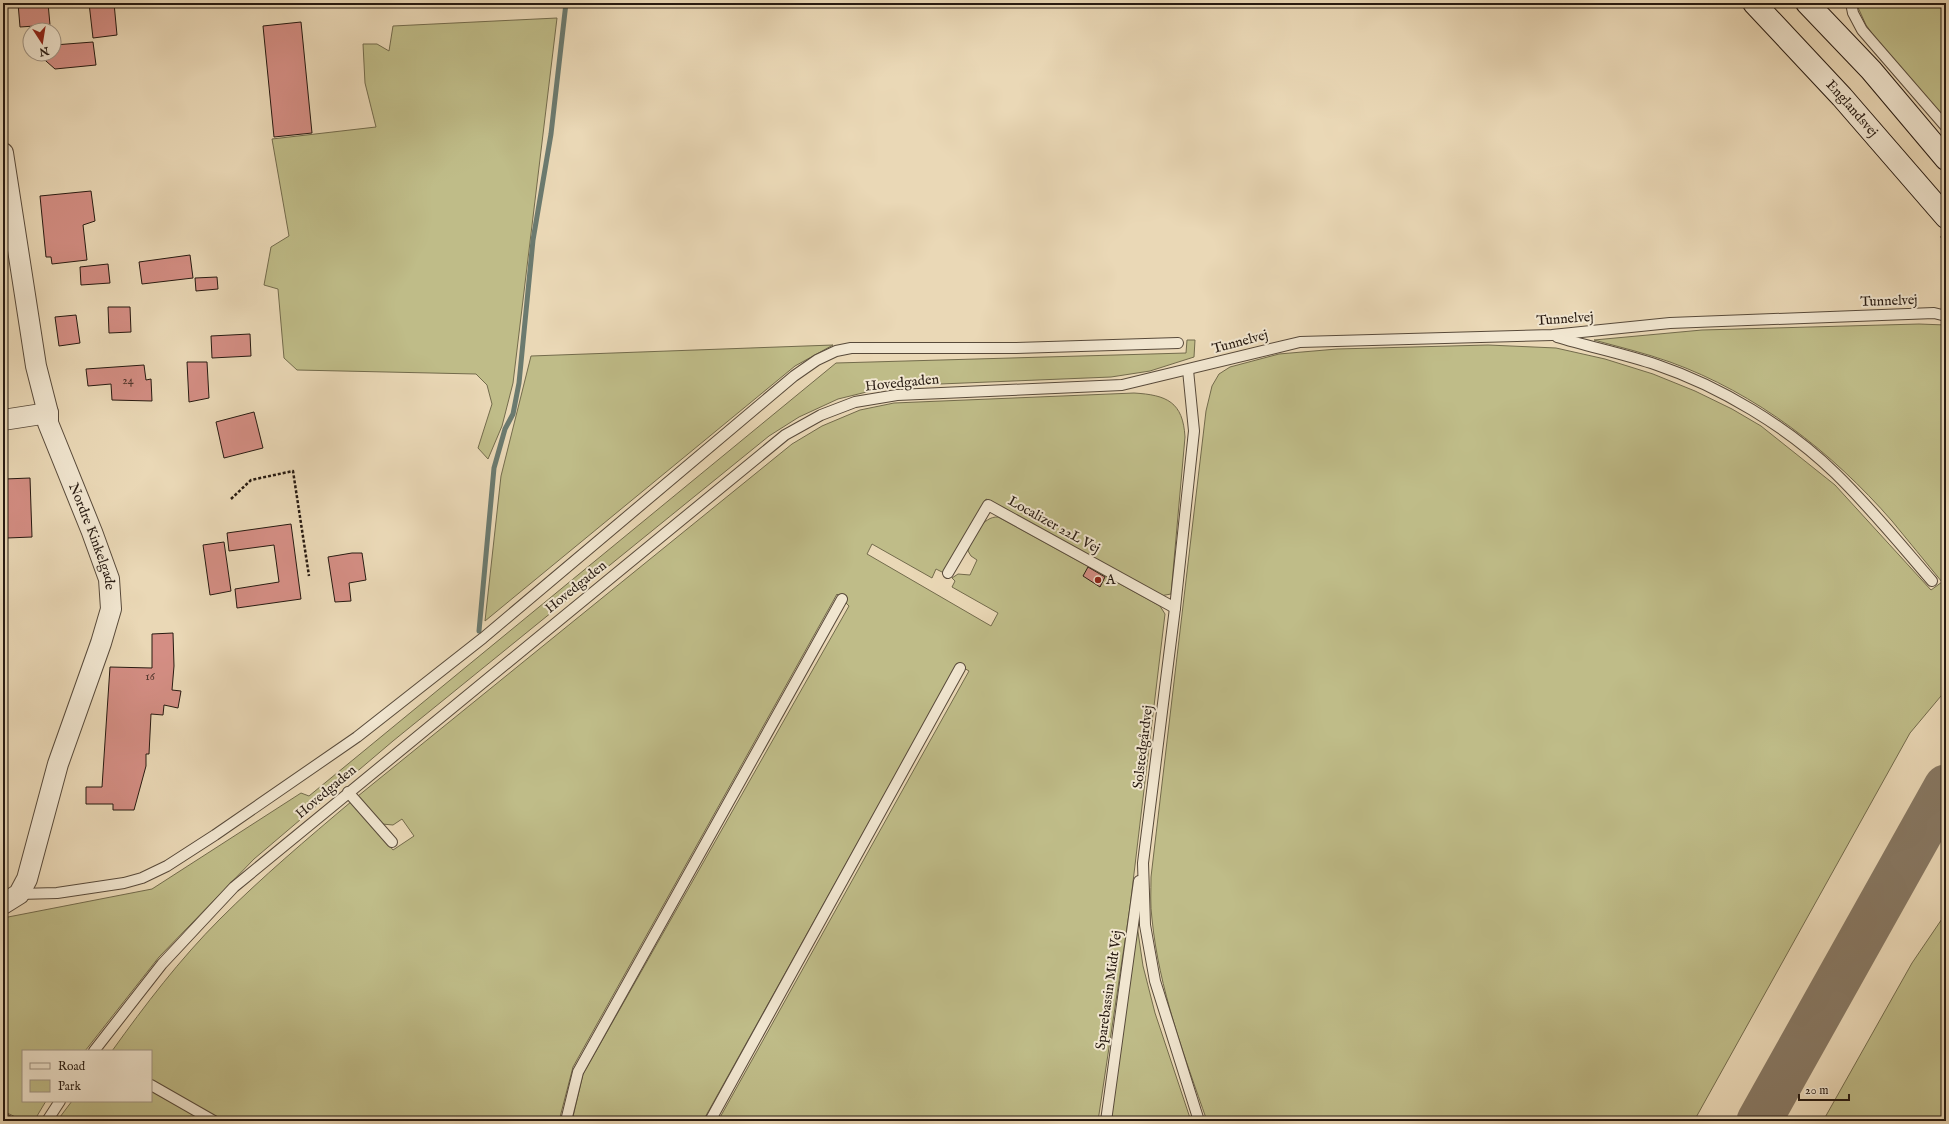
<svg xmlns="http://www.w3.org/2000/svg" width="1949" height="1124" viewBox="0 0 1949 1124" font-family="'IM FELL English',serif">
  <style>
    .green { fill: #bfbc88; stroke: #736b4c }
    .lines { fill: none; stroke-linecap: round; stroke-linejoin: round }
    .stream { stroke: #6b7a6f; stroke-width: 5 }
    .taxiway { stroke: #887964; stroke-width: 45 }
    .building { fill: #d48e84; stroke: #271a11 }
    .service-casing { stroke: #584a3a; stroke-width: 12 }
    .minor-casing { stroke: #584a3a; stroke-width: 22 }
    .secondary-casing { stroke: #271a11; stroke-width: 24 }
    .path { stroke: #271a11; stroke-width: 2.5; stroke-dasharray: 3 2; stroke-linecap: butt }
    .service { stroke: #f1e6d0; stroke-width: 10 }
    .minor { stroke: #f1e6d0; stroke-width: 20 }
    .secondary { stroke: #f1e6d0; stroke-width: 22 }
    .poi-dot { fill: #8f2418; stroke: #f1e6d0; stroke-width: 1.5 }
    .labels { text-anchor: middle; dominant-baseline: central; stroke-width: 4; stroke-linejoin: round; paint-order: stroke }
    .number-label { font-size: 12px; fill: #52372e }
    .street-label { font-size: 14px; fill: #271a11; stroke: #f1e6d0 }
    .poi-label { font-size: 14px; fill: #271a11; stroke: #f1e6d0; text-anchor: start }
  </style>
  <rect width="100%" height="100%" fill="#ead8b6"/>
  <filter id="stains"><feTurbulence type="fractalNoise" baseFrequency=".005" numOctaves="4"/><feColorMatrix values="0 0 0 0 .2 0 0 0 0 .09 0 0 0 0 .02 0 0 0 .5 -.17"/></filter>
  <radialGradient id="worn" r=".72"><stop offset=".6" stop-color="#630" stop-opacity="0"/><stop offset="1" stop-color="#630" stop-opacity=".3"/></radialGradient>
  <g class="green">
    <path d="M1856,3H1946V121L1879,43L1866,25Z"/>
    <path d="M557,18L513,383L502,426L488,459L478,448L492,404L487,385L476,374L297,370L284,358L278,289L264,285L271,247L289,236L272,139L376,127L365,83L363,44H377L389,51L393,26Z"/>
    <path d="M1919,324L1946,325V690L1910,733L1694,1121H1207C1184,1055 1159,989 1152,919C1150,905 1151,891 1151,877L1206,411L1212,386L1219,374L1230,367L1279,354L1337,349L1488,345L1556,348L1605,359L1653,374L1695,391L1732,409L1761,426L1835,485L1931,590L1942,582C1925,562 1909,541 1892,521C1832,452 1756,393 1670,362C1645,353 1619,347 1594,340L1702,330Z"/>
    <path d="M1187,340H1195L1194,357L1150,371L1111,377L891,386L838,399L799,417L769,436L393,741L254,859L159,957L85,1051H23V1101H46L34,1121H24L3,1111V918L152,889L301,793L309,796L836,363L1186,353Z"/>
    <path d="M833,345L795,366L485,621L501,476L531,356Z"/>
    <path d="M1134,393C1167,395 1183,402 1185,437L1171,594L1160,596L986,499L944,573L936,569L932,578L872,544L867,554L991,626L998,613L952,587L955,581L952,578L958,574L970,575L977,560L971,556L968,551C972,537 983,516 998,517L1160,606L1165,614L1130,907L1098,1121H718L969,671L957,664L703,1121H572L583,1074L849,606L837,594L573,1067L559,1121H224L151,1080V1051H112C145,1005 180,959 220,919C262,877 307,839 352,801L393,850L414,836L402,819L393,825L382,824L358,796L792,444L822,426L860,410L894,403Z"/>
    <path d="M1946,913V1121H1823L1912,963Z"/>
    <path d="M1137,925L1143,966L1155,1013L1191,1121H1110Z"/>
    <path d="M151,1091L204,1121H57L72,1101H151Z"/>
  </g>
  <g class="lines">
    <path class="stream" d="M479,631L494,468L505,429L513,414L519,383L533,240L551,134L566,3"/>
    <path class="taxiway" d="M1759,1121L1946,787"/>
  </g>
  <g class="building">
    <path d="M18,3H48L50,25L20,27Z"/>
    <path d="M89,3H114L117,35L93,38Z"/>
    <path d="M301,22L312,133L274,137L263,26Z"/>
    <path d="M93,42L96,65L55,69L38,54H54V45Z"/>
    <path d="M91,191L95,221L83,225L87,260L52,264L51,257H46L40,196Z"/>
    <path d="M190,255L193,278L142,284L139,262Z"/>
    <path d="M108,264L110,283L81,285L80,267Z"/>
    <path d="M217,277L218,289L196,291L195,278Z"/>
    <path d="M108,307H130L131,332L109,333Z"/>
    <path d="M76,315L80,343L59,346L55,317Z"/>
    <path d="M250,334L251,356L212,358L211,336Z"/>
    <path d="M187,362H207L209,398L189,402Z"/>
    <path d="M144,365L146,380L151,379L152,401L112,400L111,384L88,386L86,369Z"/>
    <path d="M254,412L263,448L224,458L216,422Z"/>
    <path d="M30,478L32,537L7,538L5,479Z"/>
    <path d="M291,524L301,599L237,608L235,589L279,582L274,545L229,551L227,533Z"/>
    <path d="M224,542L231,591L210,595L203,545Z"/>
    <path d="M352,553H362L366,580L349,583L351,601L335,602L328,557Z"/>
    <path d="M1088,567L1105,577L1100,587L1083,576Z"/>
    <path d="M173,633L174,666L172,690L181,691L178,708L164,705L163,715L151,714L149,754H146V766L134,810H113V804H86V787H102L110,667L152,668V634Z"/>
  </g>
  <g class="lines">
    <g class="service-casing">
      <g id="service">
        <path d="M1851,3L1853,13L1862,30L1946,127"/>
        <path d="M1557,337C1590,347 1625,354 1657,365C1719,386 1788,427 1835,473C1870,507 1900,544 1932,581"/>
        <path d="M1188,370L1194,431L1175,608L1143,863L1145,925L1155,981L1199,1121"/>
        <path d="M948,573L988,505L1175,608"/>
        <path d="M348,792L392,842"/>
        <path d="M19,894L57,893L124,883L142,878L167,866L215,835L357,737L483,638L794,376L817,360L836,351L851,348H1015L1178,343"/>
        <path d="M94,1051L162,964L234,887L785,435L821,415L855,402L897,395L1122,385L1300,342L1552,335L1670,323L1934,313L1946,316"/>
        <path d="M151,1085L214,1121"/>
        <path d="M3,1118L8,1121"/>
        <path d="M47,1121L60,1101"/>
        <path d="M566,1121L578,1072L842,599"/>
        <path d="M710,1121L960,668"/>
        <path d="M1106,1121L1139,881"/>
      </g>
    </g>
    <g class="minor-casing">
      <g id="minor">
        <path id="s1" d="M3,153L36,366L48,413V423L92,532L109,579L111,609L101,643L58,764L27,879L19,894L3,904"/>
        <path d="M3,420L48,413"/>
      </g>
    </g>
    <g class="secondary-casing">
      <g id="secondary">
        <path id="s2" d="M1754,3L1842,97L1946,217"/>
        <path d="M1807,3L1871,70L1946,159"/>
      </g>
    </g>
    <g class="path">
      <path d="M1941,236L1946,241"/>
      <path d="M231,499L251,480L293,471L309,576"/>
    </g>
    <use href="#service" class="service"/>
    <use href="#minor" class="minor"/>
    <use href="#secondary" class="secondary"/>
  </g>
  <circle class="poi-dot" cx="1098" cy="580" r="4"/>
  <g class="labels">
    <g class="number-label">
      <text x="128" y="380">24</text>
      <text x="150" y="676">16</text>
    </g>
    <g class="street-label">
      <text stroke="none"><textPath href="#s2" startOffset="144">Englandsvej</textPath></text>
      <text transform="translate(1889 301) rotate(-2)">Tunnelvej</text>
      <text transform="translate(1565 319) rotate(-4)">Tunnelvej</text>
      <text transform="translate(1240 342) rotate(-15)">Tunnelvej</text>
      <text transform="translate(902 383) rotate(-6)">Hovedgaden</text>
      <text transform="translate(1054 525) rotate(29)">Localizer 22L Vej</text>
      <text stroke="none"><textPath href="#s1" startOffset="396">Nordre Kinkelgade</textPath></text>
      <text transform="translate(576 587) rotate(-39)">Hovedgaden</text>
      <text transform="translate(1143 747) rotate(-83)">Solstedgårdvej</text>
      <text transform="translate(326 792) rotate(-40)">Hovedgaden</text>
      <text transform="translate(1109 990) rotate(-82)">Sparebassin Midt Vej</text>
    </g>
    <g class="poi-label">
      <text x="1106" y="580">A</text>
    </g>
  </g>
  <rect width="1949" height="1124" fill="none" stroke="#ead8b6" stroke-width="16"/>
  <rect x="4" y="4" width="1941" height="1116" fill="none" stroke="#271a11" stroke-width="2"/>
  <rect x="8" y="8" width="1933" height="1108" fill="none" stroke="#271a11"/>
  <rect x="22" y="1050" width="130" height="52" fill="#f1e6d0" stroke="#a09484"/>
  <rect x="30" y="1063" width="20" height="6" fill="#f1e6d0" stroke="#a09484"/>
  <text x="58" y="1070" font-size="12" fill="#271a11">Road</text>
  <rect x="30" y="1080" width="20" height="12" fill="#bfbc88" stroke="#a09484"/>
  <text x="58" y="1090" font-size="12" fill="#271a11">Park</text>
  <g transform="translate(42 42) rotate(168)"><circle r="19" fill="#f1e6d0" stroke="#a09484"/>
  <path d="M0-3L7 15L0 10L-7 15Z" fill="#8f2418"/>
  <text y="-6" font-size="11" font-weight="bold" text-anchor="middle" fill="#271a11">N</text>
  </g>
  <path d="M1799 1094v6h50v-6" fill="none" stroke="#271a11" stroke-width="2"/>
  <text x="1805" y="1094" font-size="12" fill="#271a11" stroke="#f1e6d0" stroke-width="3" paint-order="stroke">20 m</text>
  <rect width="100%" height="100%" filter="url(#stains)"/>
  <rect width="100%" height="100%" fill="url(#worn)"/>
</svg>
